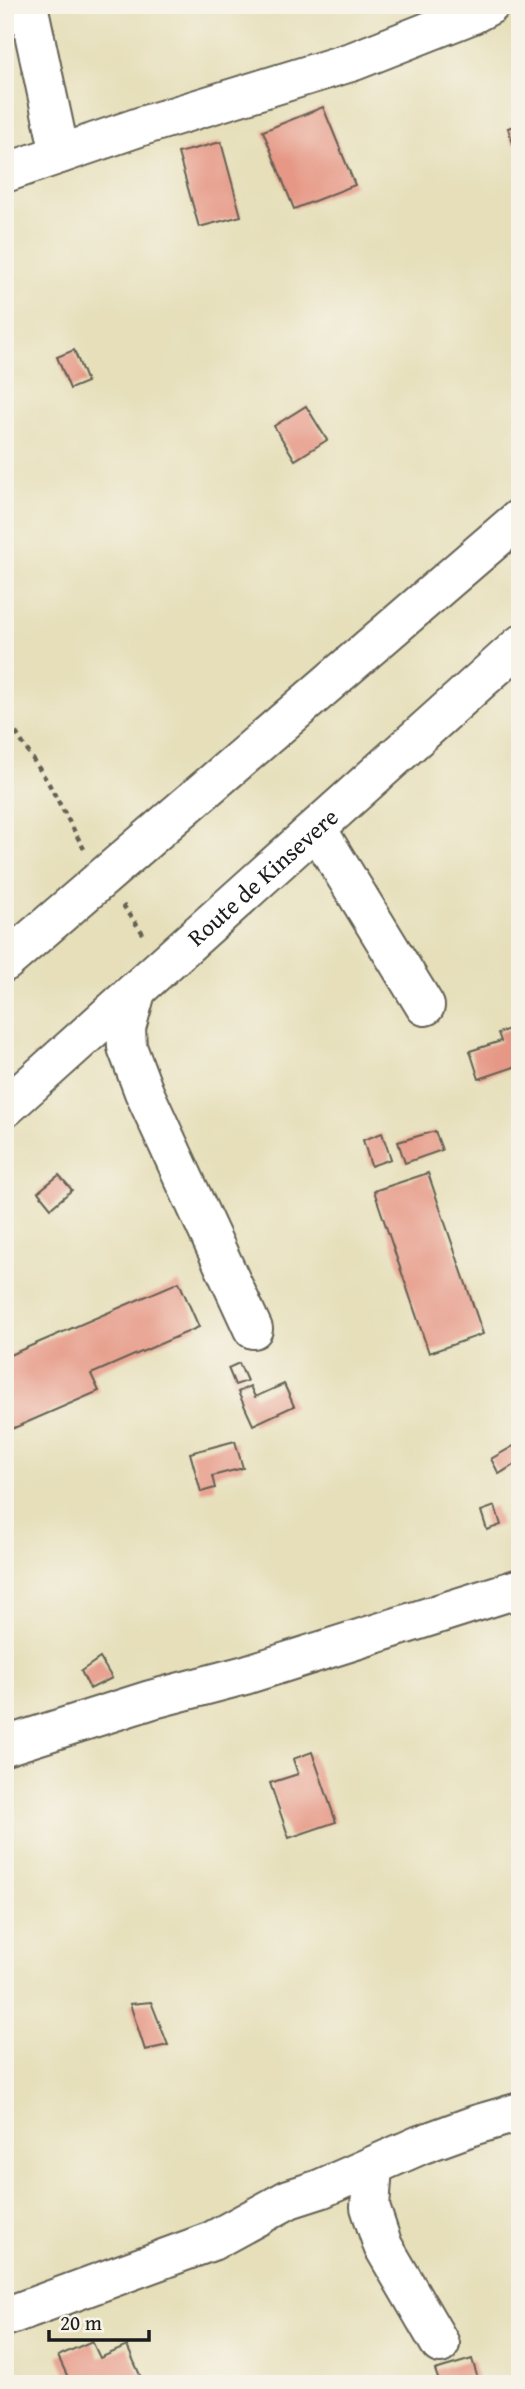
<svg xmlns="http://www.w3.org/2000/svg" width="525" height="2389" viewBox="0 0 525 2389" font-family="'Gentium Book Plus',serif">
  <style>
    .building { fill: #e69785 }
    .lines { fill: none; stroke-linecap: round; stroke-linejoin: round }
    .minor-casing { stroke: #636053; stroke-width: 42 }
    .path { stroke: #636053; stroke-width: 4.5; stroke-dasharray: 5 5; stroke-linecap: butt }
    .minor { stroke: #fff; stroke-width: 38 }
    .labels { text-anchor: middle; dominant-baseline: central; stroke-width: 5; stroke-linejoin: round; paint-order: stroke }
    .street-label { font-size: 24px; fill: #1c1c1c; stroke: #f7f3e8 }
  </style>
  <rect width="100%" height="100%" fill="#f7f3e8"/>
  <filter id="ink" filterUnits="userSpaceOnUse"><feTurbulence type="fractalNoise" baseFrequency=".0143" numOctaves="2"/><feDisplacementMap in="SourceGraphic" scale="14" xChannelSelector="R" yChannelSelector="G"/><feConvolveMatrix kernelMatrix="1 2 1 2 8 2 1 2 1" color-interpolation-filters="sRGB"/></filter>
  <filter id="wash" filterUnits="userSpaceOnUse"><feTurbulence type="fractalNoise" baseFrequency=".00686" numOctaves="4" result="noise"/><feDisplacementMap in="SourceGraphic" scale="28" xChannelSelector="R" yChannelSelector="G"/><feGaussianBlur stdDeviation="1.57" result="paint"/><feColorMatrix in="noise" values="0 0 0 0 0 0 0 0 0 0 0 0 0 0 0 0 0 1.4 0 .05"/><feComposite in="paint" operator="in"/></filter>
  <g filter="url(#wash)">
    <rect width="100%" height="100%" fill="#e6dfba"/>
    <g id="blocks">
      <g class="building">
        <path d="M323,107L355,185L294,209L263,131Z"/>
        <path d="M520,124V142L513,144L508,128Z"/>
        <path d="M221,142L241,216L199,227L178,153Z"/>
        <path d="M74,350L87,382L70,389L57,357Z"/>
        <path d="M306,406L327,440L295,460L274,426Z"/>
        <path d="M515,1027L520,1042V1065L479,1079L470,1051L501,1041L498,1033Z"/>
        <path d="M435,1131L442,1150L405,1163L398,1142Z"/>
        <path d="M382,1133L391,1159L371,1166L363,1140Z"/>
        <path d="M428,1173L483,1334L429,1353L374,1191Z"/>
        <path d="M59,1175L72,1190L51,1208L38,1192Z"/>
        <path d="M179,1282L199,1327L91,1374L99,1391L5,1432V1357Z"/>
        <path d="M239,1363L247,1381L235,1385L228,1368Z"/>
        <path d="M284,1384L294,1406L253,1425L238,1392L250,1386L255,1397Z"/>
        <path d="M235,1441L243,1468L212,1476L215,1488L201,1492L190,1453Z"/>
        <path d="M517,1444L520,1449V1461L499,1474L491,1459Z"/>
        <path d="M495,1506L501,1525L487,1530L481,1511Z"/>
        <path d="M100,1658L112,1678L90,1689L81,1671Z"/>
        <path d="M312,1752L336,1822L289,1838L270,1783L298,1774L293,1759Z"/>
        <path d="M151,2002L168,2045L145,2050L130,2004Z"/>
        <path d="M92,2341L100,2358L127,2346L144,2384H71L58,2356Z"/>
        <path d="M472,2359L478,2379L461,2384H440L435,2370Z"/>
      </g>
    </g>
  </g>
  <g filter="url(#ink)">
    <use href="#blocks" fill-opacity="0" stroke="#636053" stroke-width="2"/>
    <g class="lines">
      <g class="minor-casing">
        <g id="minor">
          <path d="M28,5L60,154"/>
          <path d="M5,173L142,126L354,61L473,14L490,5"/>
          <path d="M317,829L425,1006"/>
          <path d="M5,962L520,518"/>
          <path d="M136,992L126,1028L127,1047L144,1092L253,1329"/>
          <path id="s1" d="M5,1108L520,645"/>
          <path d="M5,1746L150,1700L245,1675L520,1588"/>
          <path d="M373,2167L370,2207L383,2246L440,2344"/>
          <path d="M5,2317L212,2241L289,2199L320,2189L420,2145L475,2125L520,2112"/>
        </g>
      </g>
      <g class="path">
        <path d="M5,716L49,784L84,849"/>
        <path d="M123,905L144,935"/>
      </g>
      <use href="#minor" class="minor"/>
    </g>
  </g>
  <g class="labels">
    <g class="street-label">
      <text stroke="none"><textPath href="#s1" startOffset="346">Route de Kinsevere</textPath></text>
    </g>
  </g>
  <rect width="525" height="2389" fill="none" stroke="#f7f3e8" stroke-width="28"/>
  <path d="M49 2330v10h100v-10" fill="none" stroke="#1c1c1c" stroke-width="3.5"/>
  <text x="60" y="2330" font-size="21" fill="#1c1c1c" stroke="#f7f3e8" stroke-width="5" paint-order="stroke">20 m</text>
</svg>
